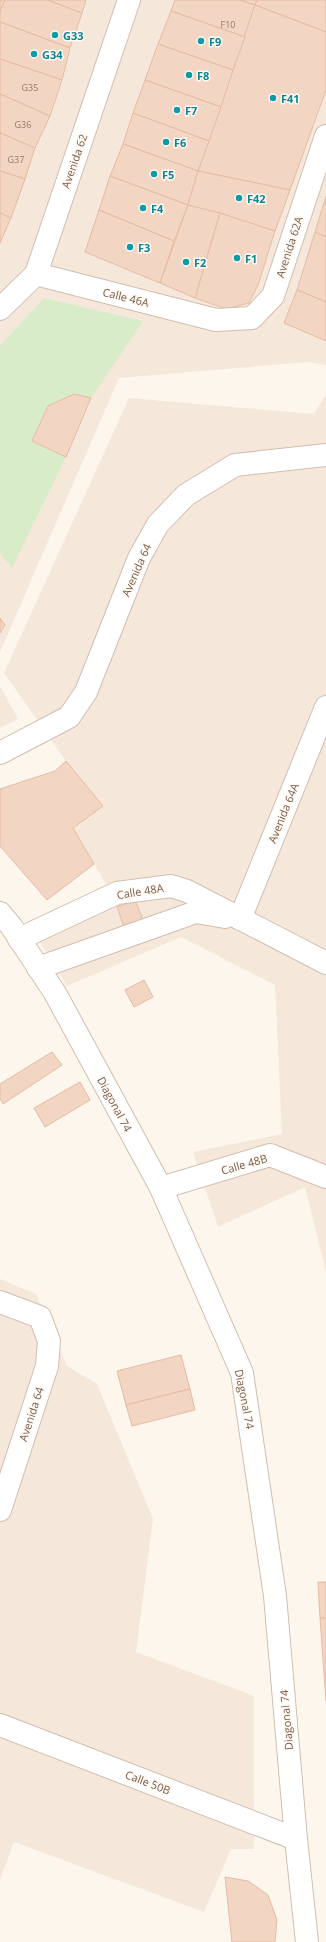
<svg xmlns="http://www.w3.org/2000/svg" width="326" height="1942" viewBox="0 0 326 1942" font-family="'Open Sans',sans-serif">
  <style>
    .residential { fill: #f5e8da }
    .green { fill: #d8ecc9 }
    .building { fill: #f3d5c3; stroke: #e6bba3 }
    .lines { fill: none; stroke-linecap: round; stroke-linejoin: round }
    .minor-casing { stroke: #d1beb0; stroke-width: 24 }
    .tertiary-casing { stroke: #d1beb0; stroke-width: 24 }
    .minor { stroke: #fff; stroke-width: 22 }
    .tertiary { stroke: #fff; stroke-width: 22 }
    .culture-dot { fill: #0f9aa8; stroke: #fffaf3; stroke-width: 1.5 }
    .labels { text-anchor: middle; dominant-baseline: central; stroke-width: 3; stroke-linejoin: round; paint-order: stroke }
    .number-label { font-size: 9px; fill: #987a6a }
    .culture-label { font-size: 11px; font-weight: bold; fill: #0d838f; stroke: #fffaf3; text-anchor: start }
    .street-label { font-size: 11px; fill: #7a5c4d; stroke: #fffaf3 }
  </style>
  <rect width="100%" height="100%" fill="#fdf6ec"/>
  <g class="residential">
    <path d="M0,0H326V365L308,362L119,378L0,652Z"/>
    <path d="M326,394V1272L305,1187L218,1227L193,1152L282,1134L275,985L181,937L67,986L27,922L110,891L73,828L103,806L66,761L4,673L129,398L314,414Z"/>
    <path d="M0,686L18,719L0,728Z"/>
    <path d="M0,1279L36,1294L67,1366L97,1384L153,1519L136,1652L254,1696V1849H231L204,1912L14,1842L0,1880Z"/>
  </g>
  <path class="green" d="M44,298L143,321L91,398L74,394L48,406L32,441L66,457L12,568L0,553V346Z"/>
  <g class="building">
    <path d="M0,0H5L0,12Z"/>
    <path d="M5,0H48L82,13L70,48L0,22V12Z"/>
    <path d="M48,0H86L82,13Z"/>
    <path d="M175,0H240L255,5L245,37L171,11Z"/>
    <path d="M240,0H257L255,5Z"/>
    <path d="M257,0H326V32L255,5Z"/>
    <path d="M255,5L326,32V90L290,190L198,171Z"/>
    <path d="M171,11L245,37L233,70L158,44Z"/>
    <path d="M0,22L70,48L62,80L0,59Z"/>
    <path d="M158,44L233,70L221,107L145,80Z"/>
    <path d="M0,59L62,80L50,116L0,94Z"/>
    <path d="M145,80L221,107L209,141L133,113Z"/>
    <path d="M0,94L50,116L35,148L0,133Z"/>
    <path d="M133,113L209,141L198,171L123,144Z"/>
    <path d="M0,133L35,148L25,179L0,171Z"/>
    <path d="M123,144L198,171L188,205L110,176Z"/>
    <path d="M0,171L25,179L11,218L0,213Z"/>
    <path d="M198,171L290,190L275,231L188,205Z"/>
    <path d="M110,176L188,205L174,241L99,210Z"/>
    <path d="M326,196V237L315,232Z"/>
    <path d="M188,205L220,213L195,298L160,283Z"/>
    <path d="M99,210L174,241L160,283L85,252Z"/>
    <path d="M0,213L11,218L0,243Z"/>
    <path d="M220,213L275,231L258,285L249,303L226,309L195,298Z"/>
    <path d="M315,232L326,237V302L297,290Z"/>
    <path d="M297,290L326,302V341L284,323Z"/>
    <path d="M74,394L91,398L66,457L32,441L48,406Z"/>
    <path d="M0,618L5,625L0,633Z"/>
    <path d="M66,761L103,806L73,828L94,864L47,900L0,846V789L55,771Z"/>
    <path d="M135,900L143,920L124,927L117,907Z"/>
    <path d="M144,980L153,997L134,1007L125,990Z"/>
    <path d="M52,1052L62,1065L3,1104L0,1098V1084Z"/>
    <path d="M80,1082L90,1100L45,1127L34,1108Z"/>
    <path d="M181,1355L190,1389L126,1405L117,1371Z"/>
    <path d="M190,1389L195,1410L132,1426L126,1405Z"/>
    <path d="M318,1582H326V1618H320Z"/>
    <path d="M320,1618H326V1701Z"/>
    <path d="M225,1877L248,1881L268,1895L277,1920L275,1942H232Z"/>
  </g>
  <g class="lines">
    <g class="minor-casing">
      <g id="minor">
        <path d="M36,274L216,320L252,318L273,296L326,136"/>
        <path d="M0,309L36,274L129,0"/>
        <path d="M0,753L69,717L86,692L139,558L158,524L186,495L235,465L326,455"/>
        <path d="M240,919L326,707"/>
        <path d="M19,939L117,893L171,886L187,891L326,963"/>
        <path d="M38,968L196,912L225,917"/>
        <path d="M161,1188L270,1155L326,1177"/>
        <path d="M0,1302L40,1317L49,1341L47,1366L0,1510"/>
        <path d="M0,1725L296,1839"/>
      </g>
    </g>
    <g class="tertiary-casing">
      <path id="tertiary" d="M0,913L11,926L55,993L161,1188L242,1373L275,1596L296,1839L307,1942"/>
    </g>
    <use href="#minor" class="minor"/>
    <use href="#tertiary" class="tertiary"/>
  </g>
  <g class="culture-dot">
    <circle cx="55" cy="35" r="4"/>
    <circle cx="201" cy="41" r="4"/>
    <circle cx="34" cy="54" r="4"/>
    <circle cx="189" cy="75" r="4"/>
    <circle cx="273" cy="98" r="4"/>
    <circle cx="177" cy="110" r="4"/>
    <circle cx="166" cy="142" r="4"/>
    <circle cx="154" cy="174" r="4"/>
    <circle cx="239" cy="198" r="4"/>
    <circle cx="143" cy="208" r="4"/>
    <circle cx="130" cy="247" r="4"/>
    <circle cx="237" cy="258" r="4"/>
    <circle cx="186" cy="262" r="4"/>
  </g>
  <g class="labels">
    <g class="number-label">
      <text x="228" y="24">F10</text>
      <text x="30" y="87">G35</text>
      <text x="23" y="124">G36</text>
      <text x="16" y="159">G37</text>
    </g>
    <g class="culture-label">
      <text x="63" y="35">G33</text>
      <text x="209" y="41">F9</text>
      <text x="42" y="54">G34</text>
      <text x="197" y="75">F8</text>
      <text x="281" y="98">F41</text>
      <text x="185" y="110">F7</text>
      <text x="174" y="142">F6</text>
      <text x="162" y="174">F5</text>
      <text x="247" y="198">F42</text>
      <text x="151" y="208">F4</text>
      <text x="138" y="247">F3</text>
      <text x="245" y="258">F1</text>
      <text x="194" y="262">F2</text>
    </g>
    <g class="street-label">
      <text transform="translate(74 161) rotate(-71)">Avenida 62</text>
      <text transform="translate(289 247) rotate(-72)">Avenida 62A</text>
      <text transform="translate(126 297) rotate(14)">Calle 46A</text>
      <text transform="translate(136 570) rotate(-66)">Avenida 64</text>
      <text transform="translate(283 813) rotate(-68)">Avenida 64A</text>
      <text transform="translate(140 891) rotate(-9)">Calle 48A</text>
      <text transform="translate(115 1104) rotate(62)">Diagonal 74</text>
      <text transform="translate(244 1164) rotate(-16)">Calle 48B</text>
      <text transform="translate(245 1399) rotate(79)">Diagonal 74</text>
      <text transform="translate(31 1414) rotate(-72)">Avenida 64</text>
      <text transform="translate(286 1720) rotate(-95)">Diagonal 74</text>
      <text transform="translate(148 1782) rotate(21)">Calle 50B</text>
    </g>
  </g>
</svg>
